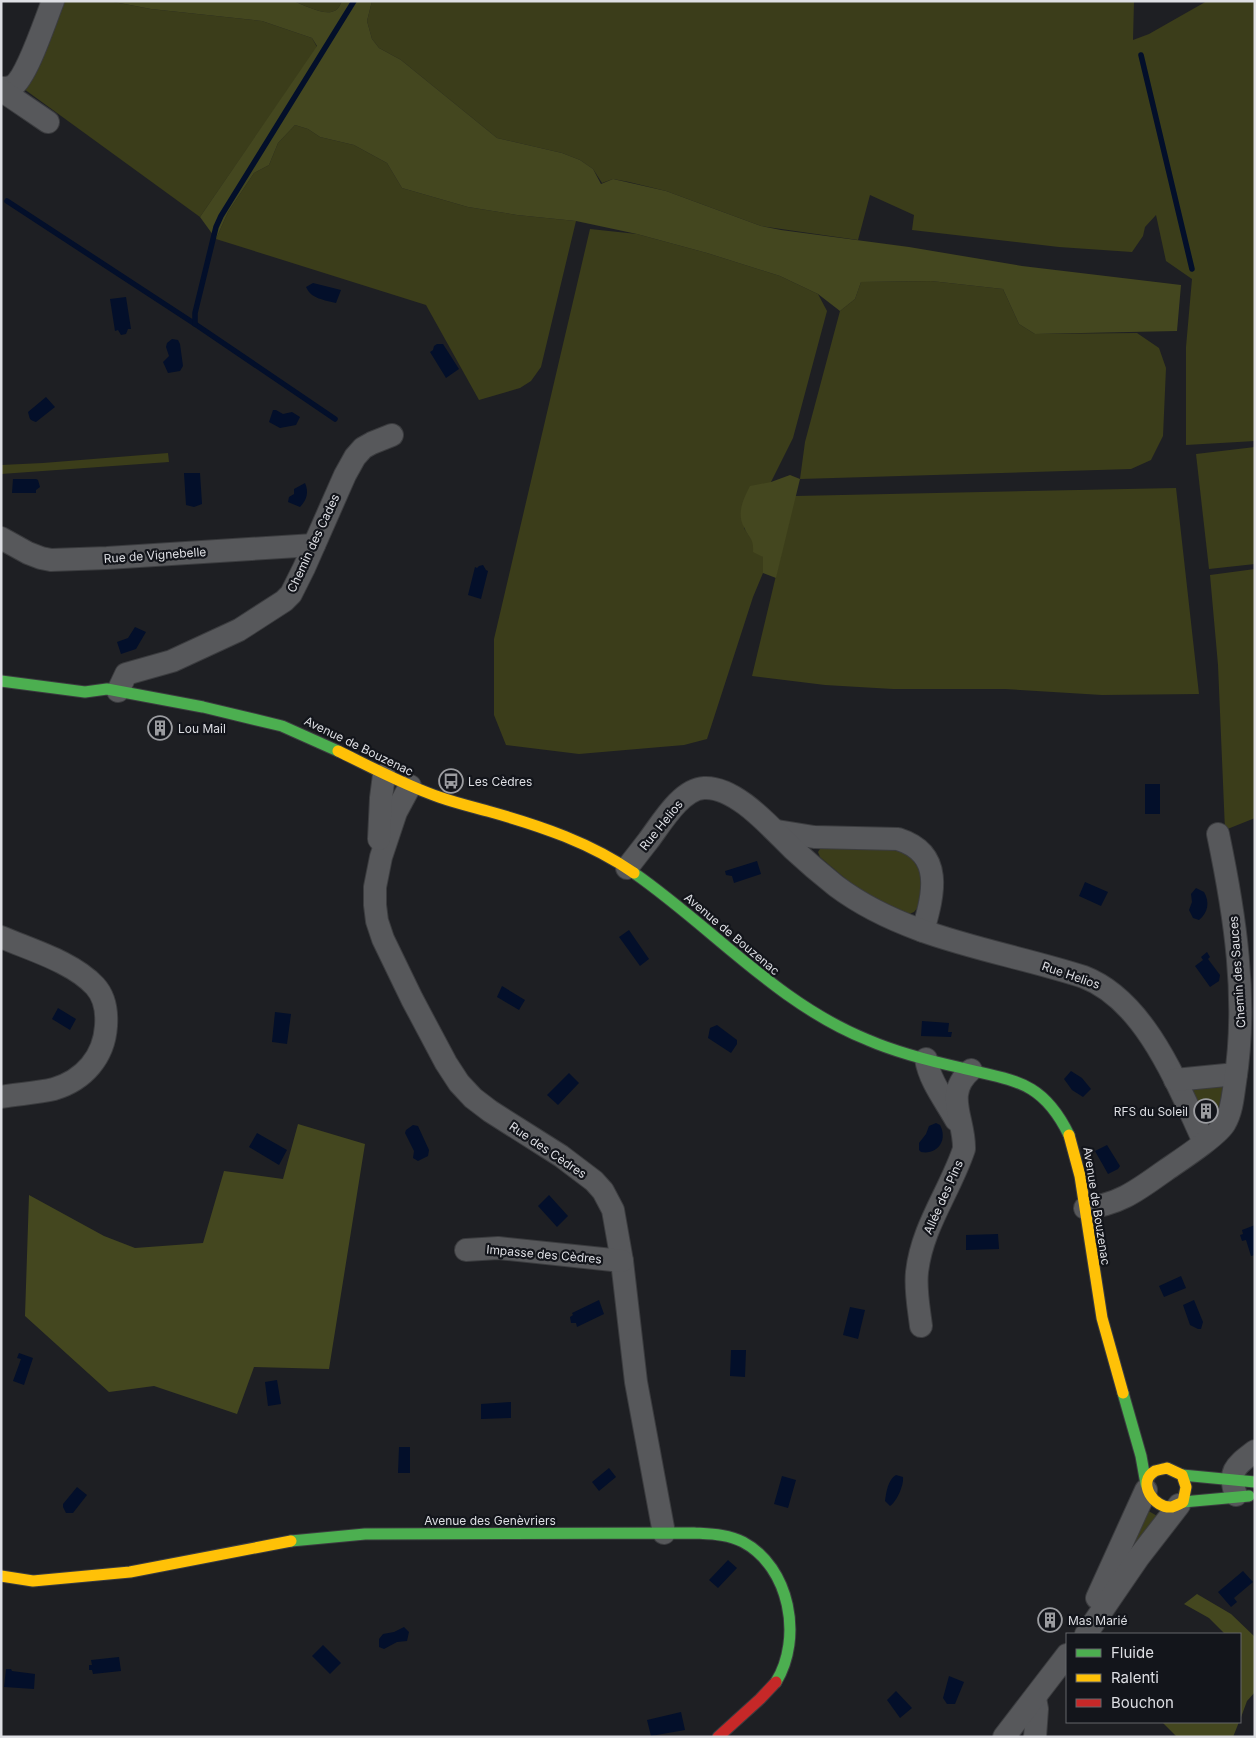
<svg xmlns="http://www.w3.org/2000/svg" width="1256" height="1738" viewBox="0 0 1256 1738" font-family="Inter,sans-serif">
  <style>
    .green { fill: #3b3d1a }
    .forest { fill: #44471f }
    .water { fill: #030f2a }
    .lines { fill: none; stroke-linecap: round; stroke-linejoin: round }
    .stream { stroke: #030f2a; stroke-width: 5.5 }
    .street-casing { stroke: #3b3c3f; stroke-width: 24 }
    .fast-casing { stroke: #3b3c3f; stroke-width: 13 }
    .slow-casing { stroke: #3b3c3f; stroke-width: 13 }
    .jam-casing { stroke: #3b3c3f; stroke-width: 13 }
    .street { stroke: #57585b; stroke-width: 22 }
    .fast { stroke: #4caf50; stroke-width: 11 }
    .slow { stroke: #ffc107; stroke-width: 11 }
    .jam { stroke: #c62828; stroke-width: 11 }
    .labels { text-anchor: middle; dominant-baseline: central; stroke-width: 4.5; stroke-linejoin: round; paint-order: stroke }
    .street-label { font-size: 12px; fill: #dedfe4; stroke: #13151b }
    .poi-label { font-size: 12px; fill: #dedfe4; stroke: #13151b; text-anchor: start }
  </style>
  <rect width="100%" height="100%" fill="#1e1f23"/>
  <g class="green">
    <path d="M61,1H109L151,9L262,21L312,38L317,47L200,217L24,89Z"/>
    <path d="M294,1H342C340,5 338,10 334,11C325,16 303,5 294,1Z"/>
    <path d="M372,1H1134L1133,40L1149,34L1207,1H1255V441L1186,445V347L1192,279L1166,261L1156,215L1145,227L1143,236L1132,252L1059,247L912,230L914,215L870,195L858,240L761,226L666,191L629,182L613,179L602,183L593,169L580,160L562,153L497,138L401,60L379,48L372,39L367,21Z"/>
    <path d="M295,125L308,129L320,137L354,145L387,163L402,188L468,207L517,215L576,221L541,367L531,381L520,388L479,400L426,305L216,239L228,212L254,173L269,165L278,143Z"/>
    <path d="M590,229L637,234L707,253L780,276L818,294L827,311L793,438L771,482L744,528L763,557V573L753,597L707,739L684,745L579,754L506,745L494,715V639Z"/>
    <path d="M931,281L1003,289L1019,324L1035,334L1137,333L1159,348L1166,368L1163,436L1151,460L1131,469L800,479L805,442L840,311L855,299L861,282Z"/>
    <path d="M1255,447V564L1209,569L1196,454Z"/>
    <path d="M168,453L169,462L1,474V465L43,463Z"/>
    <path d="M1176,488L1199,694L1102,695L1005,689H893L825,685L752,676L795,496Z"/>
    <path d="M1255,569V818L1225,830L1218,665L1210,575Z"/>
    <path d="M822,846L895,848L912,858L922,875L923,885L919,906L914,912L907,915L860,891L820,857L818,852Z"/>
    <path d="M1226,1083L1222,1110L1211,1123L1206,1122L1190,1091L1192,1087Z"/>
    <path d="M1145,1509L1159,1517L1129,1552Z"/>
  </g>
  <g class="forest">
    <path d="M109,1H294C303,5 325,16 334,11C338,10 340,5 342,1H372L367,21L372,39L379,48L401,60L497,138L562,153L580,160L593,169L601,184L613,179L666,191L761,226L781,230L909,247L1022,266L1181,285L1177,331L1035,334L1019,324L1003,289L931,281L861,282L855,299L840,311L818,294L780,276L707,253L637,234L576,221L517,215L468,207L402,188L387,163L354,145L320,137L308,129L295,125L278,143L269,165L254,173L228,212L216,239L200,217L317,46L312,38L262,21L151,9Z"/>
    <path d="M790,475L800,479L776,578L763,573V557L753,552C754,538 749,539 744,527C736,513 744,498 750,486L771,482Z"/>
    <path d="M298,1124L365,1144L329,1369L254,1367L237,1414L154,1386L109,1392L25,1316L29,1195L104,1236L135,1248L203,1243L224,1171L283,1179Z"/>
    <path d="M1197,1594L1231,1614L1255,1637V1692L1247,1701L1240,1720V1634H1225L1209,1618L1184,1604Z"/>
    <path d="M1162,1722H1239L1233,1737H1177Z"/>
  </g>
  <g class="water">
    <path d="M313,283L341,290L336,303C325,300 311,299 306,287Z"/>
    <path d="M126,297L131,329H128L126,334L121,335L118,330L115,331L110,299Z"/>
    <path d="M172,339L178,340L180,344L183,366L180,371L168,373L163,362L169,356L166,347L167,343Z"/>
    <path d="M437,344H443L459,369L446,378L430,352L433,350L434,346Z"/>
    <path d="M46,397L55,407L36,422C29,420 30,419 28,412Z"/>
    <path d="M273,410H276L283,414L292,412L300,417L296,425L280,428L269,422Z"/>
    <path d="M184,473H200L202,504L194,507L186,505Z"/>
    <path d="M13,479H36L38,480L40,487L36,490V493H12Z"/>
    <path d="M305,483C309,492 307,500 300,507L288,502L289,497L294,494V489Z"/>
    <path d="M483,565L486,570L488,571L481,599L468,595L475,567L477,568L479,566Z"/>
    <path d="M135,627L146,632L136,649L121,654L117,642L128,638Z"/>
    <rect x="1145" y="784" width="15" height="30"/>
    <path d="M757,861L761,874L734,883L732,876L726,875L725,871Z"/>
    <path d="M1085,882L1108,892L1101,906L1079,896Z"/>
    <path d="M1196,888L1204,892C1210,902 1208,913 1199,920L1193,918L1189,910L1192,902L1191,894Z"/>
    <path d="M629,930L649,959L640,966L619,937Z"/>
    <path d="M1207,952L1210,957L1208,959L1220,975L1219,981L1210,987L1195,966L1203,960L1201,957Z"/>
    <path d="M502,986L525,1000L519,1010L497,997Z"/>
    <path d="M58,1008L76,1019L70,1030L52,1019Z"/>
    <path d="M275,1012L291,1014L287,1044L272,1042Z"/>
    <path d="M922,1021L949,1023L948,1032H952L951,1037L921,1036Z"/>
    <path d="M717,1025L737,1040V1044L731,1053L708,1038L710,1028Z"/>
    <path d="M1071,1071L1082,1078L1091,1089L1083,1097L1072,1090L1064,1079Z"/>
    <path d="M569,1073L579,1083L558,1105L547,1095Z"/>
    <path d="M936,1123L940,1125C948,1140 938,1155 921,1152L919,1150V1143L926,1134L929,1126Z"/>
    <path d="M413,1125L418,1126L429,1150L428,1156L418,1161L413,1158L414,1151L405,1133L406,1130Z"/>
    <path d="M257,1133L287,1150L279,1165L249,1147Z"/>
    <path d="M1107,1145L1120,1166L1118,1169L1108,1174L1095,1151Z"/>
    <path d="M549,1195L568,1216L557,1227L538,1206Z"/>
    <path d="M1255,1225V1255L1251,1256L1246,1240L1242,1241L1240,1235L1243,1234L1242,1230Z"/>
    <path d="M998,1234L999,1249L966,1250V1235Z"/>
    <path d="M1181,1276L1186,1288L1164,1297L1159,1286Z"/>
    <path d="M599,1300L604,1314L577,1327L576,1323H571L570,1317L573,1315L572,1313Z"/>
    <path d="M1194,1300L1203,1322L1201,1329H1198L1190,1325L1183,1305Z"/>
    <path d="M850,1307L865,1310L858,1339L843,1335Z"/>
    <path d="M731,1350H746L745,1377L730,1376Z"/>
    <path d="M19,1353L33,1358L24,1385L13,1381L21,1359L17,1358Z"/>
    <path d="M277,1380L281,1404L268,1406L265,1382Z"/>
    <path d="M511,1402V1418L481,1419V1404Z"/>
    <path d="M399,1447H410V1473H398Z"/>
    <path d="M609,1468L616,1477L599,1491L592,1482Z"/>
    <path d="M896,1475L903,1477C904,1485 897,1501 890,1506L885,1501C886,1493 888,1479 896,1475Z"/>
    <path d="M782,1476L796,1480L788,1508L774,1504Z"/>
    <path d="M77,1487L87,1495L73,1513H66L63,1507V1504Z"/>
    <path d="M728,1560L737,1568L718,1588L709,1580Z"/>
    <path d="M1243,1571L1253,1582L1234,1598L1237,1602L1231,1607L1218,1592Z"/>
    <path d="M404,1627L409,1632L407,1641L397,1642L384,1649L379,1647V1639L383,1634L394,1632Z"/>
    <path d="M323,1645L341,1663L330,1674L312,1656Z"/>
    <path d="M119,1657L121,1671L93,1674L92,1670H89V1665H92L91,1660Z"/>
    <path d="M6,1669H11L12,1671L35,1674L34,1689L4,1687Z"/>
    <path d="M949,1676L964,1682L955,1704H947L943,1698Z"/>
    <path d="M896,1691L912,1708L900,1718L887,1700Z"/>
    <path d="M681,1712L685,1730L651,1736L647,1720Z"/>
  </g>
  <g class="lines">
    <g class="stream">
      <path d="M1141,55L1192,269"/>
      <path d="M7,201L195,324L335,419"/>
      <path d="M195,324V313L216,227L221,216L354,1"/>
    </g>
    <g class="street-casing">
      <g id="street">
        <path d="M1,88C5,88 9,88 13,86C27,77 46,18 53,1"/>
        <path d="M1,90L48,122"/>
        <path d="M1,538L28,553L41,558L51,560L107,558L314,545"/>
        <path d="M118,691L126,674L172,661L239,630L284,601L291,594L304,568L345,475L355,457L363,448L372,443L392,435"/>
        <path d="M410,786L396,812L381,857L375,887V905L377,921L383,939L412,999L446,1063L459,1083L473,1098L490,1111L561,1156L594,1181L603,1191L613,1210L622,1261L636,1382L664,1533"/>
        <path d="M777,831L814,837L898,839C945,854 933,895 923,931"/>
        <path d="M379,839L381,798L384,775"/>
        <path d="M627,868C634,859 641,850 648,841C661,824 681,789 704,788C736,786 772,829 793,849C807,862 821,874 836,886C908,940 1001,950 1084,977C1146,1001 1178,1086 1204,1142"/>
        <path d="M1,937C31,950 73,962 95,986C105,997 107,1012 106,1026C104,1057 84,1080 54,1089C37,1093 18,1094 1,1097"/>
        <path d="M926,1059C930,1082 945,1100 956,1120"/>
        <path d="M1175,1080L1236,1074"/>
        <path d="M1085,1208C1119,1205 1138,1190 1166,1170C1179,1161 1219,1135 1225,1123C1232,1111 1233,1095 1235,1082C1248,999 1235,915 1218,834"/>
        <path d="M466,1250L498,1248L622,1261"/>
        <path d="M921,1326C919,1309 915,1290 917,1272C922,1227 950,1191 964,1149C965,1119 943,1094 971,1070"/>
        <path d="M1236,1495C1227,1470 1237,1465 1255,1451"/>
        <path d="M1097,1598L1146,1490"/>
        <path d="M1086,1634L1138,1558L1179,1505"/>
        <path d="M1035,1698L1037,1709L1035,1737"/>
        <path d="M1004,1737L1067,1655"/>
      </g>
    </g>
    <g class="fast-casing">
      <g id="fast">
        <path d="M1,681L85,692L107,689L203,707L282,726L338,751"/>
        <path d="M634,873C713,928 778,1004 868,1040C898,1053 930,1061 962,1068C1014,1081 1042,1080 1069,1135"/>
        <path d="M1123,1393L1141,1456L1146,1484"/>
        <path d="M1182,1475L1255,1482"/>
        <path d="M1183,1502L1249,1496"/>
        <path d="M291,1541L365,1534L694,1533C710,1534 728,1534 743,1542C790,1567 803,1638 776,1682"/>
      </g>
    </g>
    <g class="slow-casing">
      <g id="slow">
        <path d="M338,751C371,767 404,785 439,797C456,803 473,807 491,812C541,826 591,843 634,873"/>
        <path d="M1069,1135L1080,1176L1102,1318L1123,1393"/>
        <path d="M1167,1468L1182,1475L1186,1487L1183,1502C1179,1504 1175,1506 1172,1507C1154,1509 1136,1482 1155,1471C1158,1470 1163,1469 1167,1468Z"/>
        <path d="M1,1576L33,1581L130,1572L291,1541"/>
      </g>
    </g>
    <g class="jam-casing">
      <path id="jam" d="M718,1737L760,1699L776,1682"/>
    </g>
    <use href="#street" class="street"/>
    <use href="#fast" class="fast"/>
    <use href="#slow" class="slow"/>
    <use href="#jam" class="jam"/>
  </g>
  <defs>
    <g id="building-ring" transform="scale(1.25)"><circle r="9.5" fill="#13151b" stroke="#9b9ca0" stroke-width="1.5"/><path d="M-4-6H4V6H1V3H-1V6H-4ZM-2.5-4.3h1.7v1.8h-1.7ZM.8-4.3h1.7v1.8H.8ZM-2.5-1h1.7V.8h-1.7ZM.8-1h1.7V.8H.8Z" fill="#9b9ca0"/></g>
    <g id="bus-ring" transform="scale(1.25)"><circle r="9.5" fill="#13151b" stroke="#9b9ca0" stroke-width="1.5"/><path d="M-5-6H5V4H4V6H2V4H-2V6H-4V4H-5ZM-3.5-4V0h7V-4ZM-3.5 1.2v1.5H-2V1.2ZM2 1.2v1.5H3.5V1.2Z" fill="#9b9ca0"/></g>
  </defs>
  <g fill-rule="evenodd">
    <use href="#building-ring" x="160" y="728"/>
    <use href="#bus-ring" x="451" y="781"/>
    <use href="#building-ring" x="1206" y="1111"/>
    <use href="#building-ring" x="1050" y="1620"/>
  </g>
  <g class="labels">
    <g class="street-label">
      <text transform="translate(313 543) rotate(-65)">Chemin des Cades</text>
      <text transform="translate(155 555) rotate(-4)">Rue de Vignebelle</text>
      <text transform="translate(359 746) rotate(26)">Avenue de Bouzenac</text>
      <text transform="translate(661 825) rotate(-51)">Rue Helios</text>
      <text transform="translate(732 934) rotate(40)">Avenue de Bouzenac</text>
      <text transform="translate(1237 972) rotate(-94)">Chemin des Sauces</text>
      <text transform="translate(1071 975) rotate(19)">Rue Helios</text>
      <text transform="translate(548 1150) rotate(34)">Rue des Cèdres</text>
      <text transform="translate(943 1197) rotate(-66)">Allée des Pins</text>
      <text transform="translate(1097 1206) rotate(81)">Avenue de Bouzenac</text>
      <text transform="translate(544 1254) rotate(5)">Impasse des Cèdres</text>
      <text x="490" y="1520">Avenue des Genèvriers</text>
    </g>
    <g class="poi-label">
      <text x="178" y="728">Lou Mail</text>
      <text x="468" y="781">Les Cèdres</text>
      <text x="1188" y="1111" text-anchor="end">RFS du Soleil</text>
      <text x="1068" y="1620">Mas Marié</text>
    </g>
  </g>
  <rect width="1256" height="1738" fill="none" stroke="#dedfe4" stroke-width="5"/>
  <rect x="1066" y="1633" width="175" height="90" fill="#13151b" stroke="#64666b"/>
  <rect x="1076" y="1649" width="25" height="8" fill="#4caf50" stroke="#64666b"/>
  <text x="1111" y="1658" font-size="15" fill="#dedfe4">Fluide</text>
  <rect x="1076" y="1674" width="25" height="8" fill="#ffc107" stroke="#64666b"/>
  <text x="1111" y="1683" font-size="15" fill="#dedfe4">Ralenti</text>
  <rect x="1076" y="1699" width="25" height="8" fill="#c62828" stroke="#64666b"/>
  <text x="1111" y="1708" font-size="15" fill="#dedfe4">Bouchon</text>
</svg>
